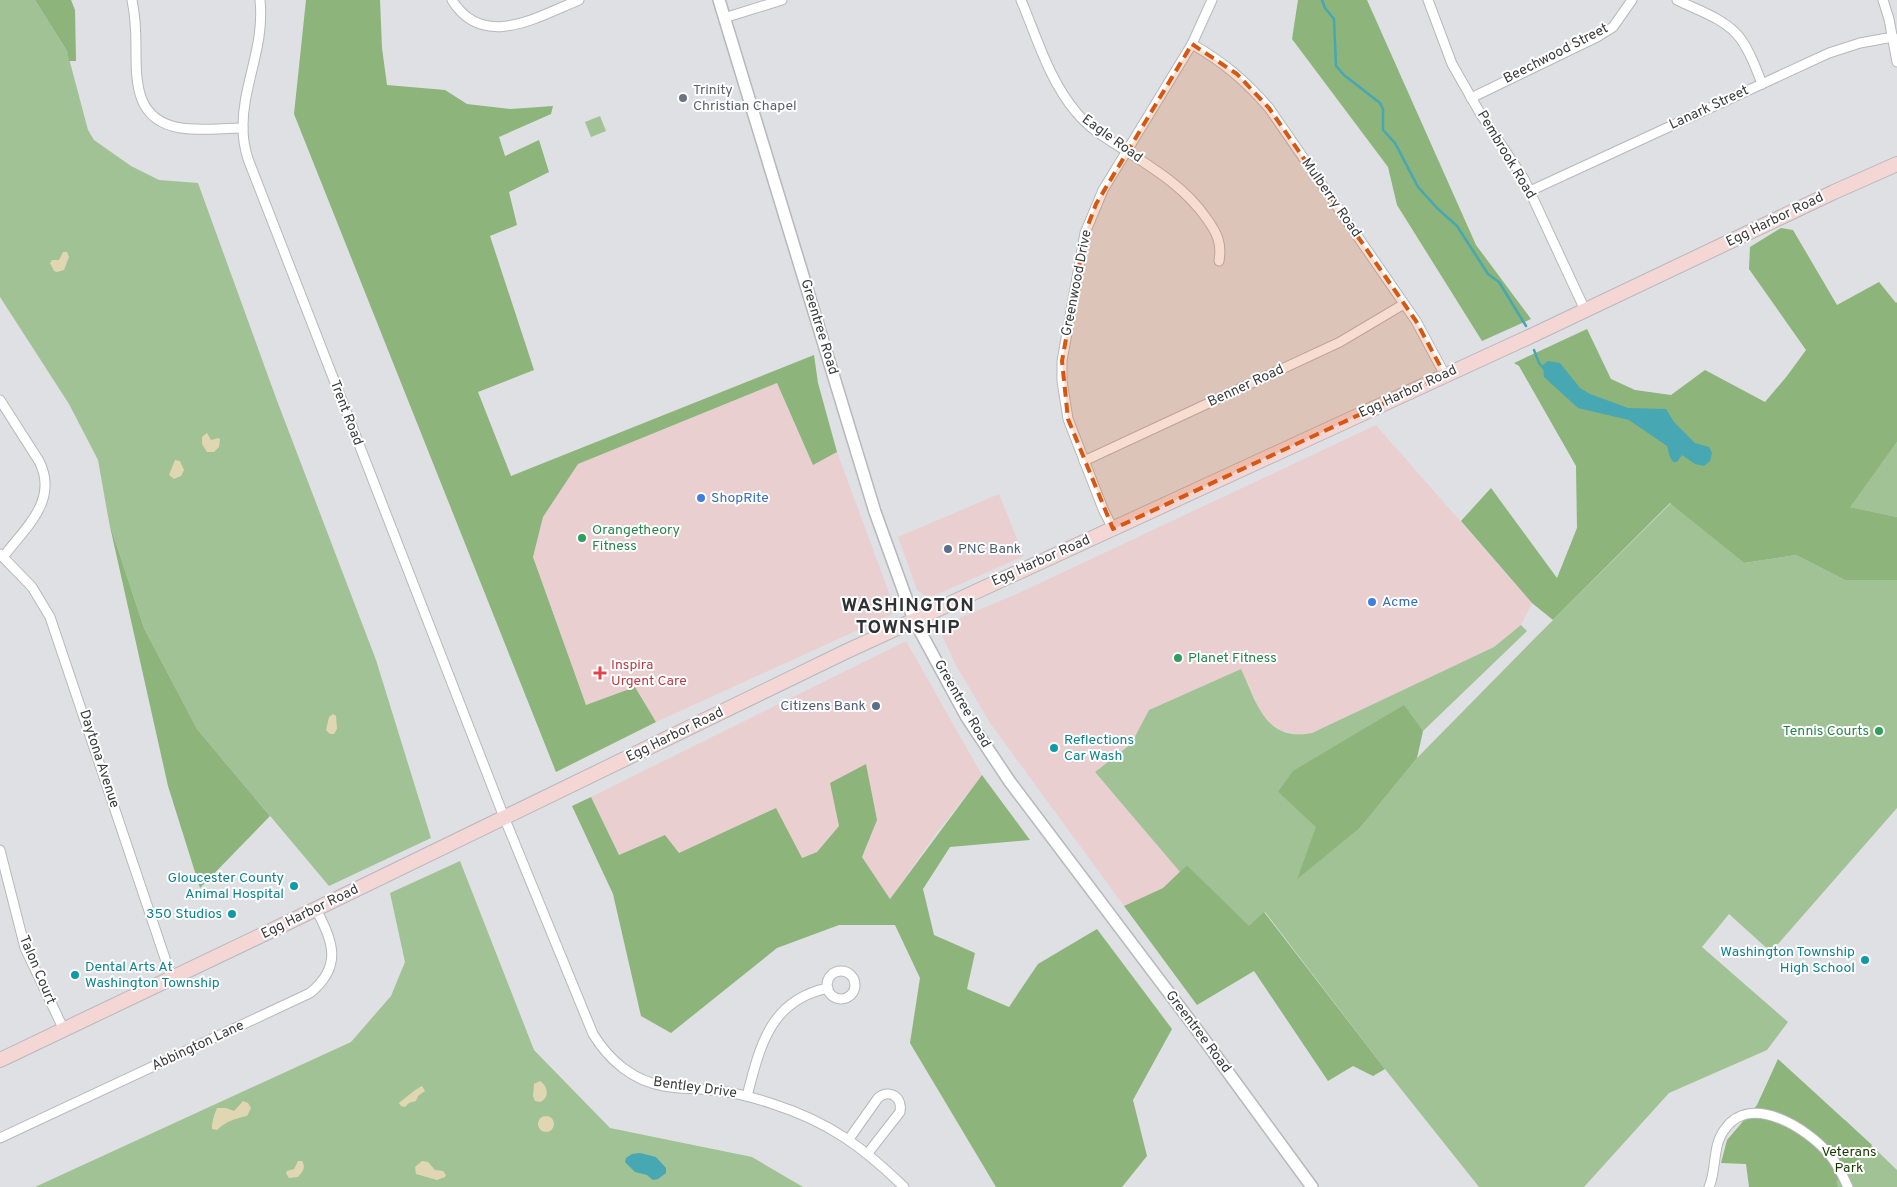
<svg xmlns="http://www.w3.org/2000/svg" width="1897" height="1187" viewBox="0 0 1897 1187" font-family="Overpass,sans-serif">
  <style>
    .commercial { fill: #eacfd1 }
    .green { fill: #a1c294 }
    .forest { fill: #8cb47b }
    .sand { fill: #e0d7b2 }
    .water { fill: #47a7b3 }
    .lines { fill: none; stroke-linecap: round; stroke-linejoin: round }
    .stream { stroke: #47a7b3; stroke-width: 2.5 }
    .minor-casing { stroke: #b6b8bb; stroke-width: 11 }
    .tertiary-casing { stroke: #b6b8bb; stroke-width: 14 }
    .secondary-casing { stroke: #b6b8bb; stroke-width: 16 }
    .minor { stroke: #fff; stroke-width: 9 }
    .tertiary { stroke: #fff; stroke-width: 11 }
    .secondary { stroke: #f4d6d5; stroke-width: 14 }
    .marked { fill: #d75611; fill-opacity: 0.2; stroke: #d75611; stroke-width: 4; stroke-dasharray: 10 6; stroke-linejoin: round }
    .worship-dot { fill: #6b7280; stroke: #fff; stroke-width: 2 }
    .shop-dot { fill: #3f7fe0; stroke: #fff; stroke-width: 2 }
    .leisure-dot { fill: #2e9e5b; stroke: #fff; stroke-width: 2 }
    .service-dot { fill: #5c6f8a; stroke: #fff; stroke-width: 2 }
    .health-dot { fill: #e0444e; stroke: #fff; stroke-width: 2 }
    .culture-dot { fill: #0f9aa8; stroke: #fff; stroke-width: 2 }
    .labels { text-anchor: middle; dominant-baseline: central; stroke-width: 4; stroke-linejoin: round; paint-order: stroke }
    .street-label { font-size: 14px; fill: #3b3c3d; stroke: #fff }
    .worship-label { font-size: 14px; fill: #5b616d; stroke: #fff; text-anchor: start }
    .shop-label { font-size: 14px; fill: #366cbe; stroke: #fff; text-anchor: start }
    .leisure-label { font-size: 14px; fill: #27864d; stroke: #fff; text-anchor: start }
    .service-label { font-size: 14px; fill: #4e5e75; stroke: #fff; text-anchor: start }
    .health-label { font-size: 14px; fill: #be3a42; stroke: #fff; text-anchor: start }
    .culture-label { font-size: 14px; fill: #0d838f; stroke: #fff; text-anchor: end }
    .park-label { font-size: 14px; fill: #163b00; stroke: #fff }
    .district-label { font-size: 19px; font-weight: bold; letter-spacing: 1px; fill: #2f3133; stroke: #fff }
  </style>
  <rect width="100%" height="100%" fill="#dee0e3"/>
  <g class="commercial">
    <path d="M777,383L813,465L837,452L894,606L891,615L656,722L635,687L586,705L533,557L543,517L577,464Z"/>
    <path d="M1376,425L1532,603L1521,625L1494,647L1312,733L1300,735L1279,730L1263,717L1241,669L1149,710L1131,744L1095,772L1180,872L1163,888L1124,906L990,723L957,667L938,627L1019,593Z"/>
    <path d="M999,494L1024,556L933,596L924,595L917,590L898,537Z"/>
    <path d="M906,641L982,775L935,835L890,899L862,857L877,820L831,783L839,826L817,852L801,858L776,808L679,854L665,835L619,855L591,797Z"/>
  </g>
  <g class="green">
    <path d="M0,0H35L67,51L88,130L94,140L131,166L159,180L198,183L276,398L376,660L431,838L329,886L197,729L144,628L109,522L98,460L69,404L0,297Z"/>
    <path d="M600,116L606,131L591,137L585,122Z"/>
    <path d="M1897,442V517L1849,507Z"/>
    <path d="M1671,503L1744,563L1796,555L1845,580H1897V808L1771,952L1729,914L1702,947L1788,1022L1767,1050L1669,1093L1584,1187H1479L1385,1069L1265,912L1249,927L1187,865L1180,872L1095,772L1131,744L1149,710L1241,669C1257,703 1265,742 1312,733L1494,647L1521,625L1527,631L1423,731L1403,706L1278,792L1317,827L1298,877L1360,828L1417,758L1534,639Z"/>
    <path d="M460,861L534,1050L610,1128L752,1157L803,1187H35L351,1042L391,996L405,962L390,893Z"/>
    <path d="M1845,1120L1897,1170V1187H1803Z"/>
  </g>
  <g class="forest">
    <path d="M35,0H71L75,10L76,61H69L67,51Z"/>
    <path d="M306,0H380L382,48L387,85L445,90L467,104L511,109L553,106L551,114L499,137L505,156L539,140L549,172L509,192L517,225L490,236L534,370L478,392L511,476L814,355L818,383L837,452L813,465L777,383L578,464L543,517L533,557L586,705L635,687L656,722L556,772L294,114Z"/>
    <path d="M1298,0H1367L1476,245L1531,319L1482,341L1397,205L1388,167L1292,39Z"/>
    <path d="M1781,228L1793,230L1837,305L1879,282L1896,303L1897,302V442L1850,507L1897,517V580H1845L1796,555L1744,563L1670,503L1553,620L1532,603L1461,521L1491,488L1557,578L1577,528L1576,466L1519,366L1514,363L1587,329L1611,379L1635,390L1671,395L1705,370L1765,402L1787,376L1806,350L1749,269L1750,247Z"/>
    <path d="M109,522L144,628L197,729L270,816L200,888L168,786Z"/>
    <path d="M1404,705L1423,731L1417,758L1360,828L1297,879L1316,827L1278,792L1293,771Z"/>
    <path d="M866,764L877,820L862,857L890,899L982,775L1030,840L950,847L923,889L934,935L975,953L967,989L1009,1007L1038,964L1097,929L1172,1029L1133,1100L1147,1156L1122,1187H996L910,1043L920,978L895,925H839L777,948L671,1033L641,1016L613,894L572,806L591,797L619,855L665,835L679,853L776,808L802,858L817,852L839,826L830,783Z"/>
    <path d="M1187,865L1249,926L1264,912L1385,1069L1373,1076L1353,1066L1328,1081L1254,971L1197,1005L1124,906L1163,888Z"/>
    <path d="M1778,1059L1872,1145L1836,1182L1838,1187H1749L1746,1164L1721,1163L1727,1140L1757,1105Z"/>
  </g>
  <g class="sand">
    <path d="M63,252H67L69,257L64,270L57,272L54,271L50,263L52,260H59Z"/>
    <path d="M207,433L211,440L218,438L220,439L219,447L214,452H207L202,444V437Z"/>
    <path d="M175,460L180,461L184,470L181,476L174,479L169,475Z"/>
    <path d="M333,714L336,716L337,729L334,734H330L326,730L329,717Z"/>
    <path d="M540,1081C548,1086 550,1098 540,1102L535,1101L533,1096L534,1084Z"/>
    <path d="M422,1086L425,1091L418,1096L416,1101L409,1103L405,1107L401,1106L399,1103C401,1101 420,1086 422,1086Z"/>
    <path d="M243,1101L248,1103L251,1108L247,1116C236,1118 225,1122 217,1130L212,1129C211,1125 215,1112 217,1108H226L234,1111Z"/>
    <circle cx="546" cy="1124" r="8"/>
    <path d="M298,1161H302C306,1167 303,1172 298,1177L289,1178L286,1173L287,1171L294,1169Z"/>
    <path d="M422,1161L428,1162L435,1170L443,1171L446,1175L445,1177L437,1180L416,1174L415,1167Z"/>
  </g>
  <g class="water">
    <path d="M1548,361L1560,363L1580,388L1590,394L1628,408L1666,409L1674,422L1695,443L1709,447L1712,453L1710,461L1704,466L1695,464L1682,455L1677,462H1673L1670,457L1667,446L1629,420L1578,408L1544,377L1543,365Z"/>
    <path d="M640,1153L656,1157L666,1168V1173L658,1179L653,1180L647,1175L635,1172L625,1162L626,1158L632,1154Z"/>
  </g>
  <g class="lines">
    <g class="stream">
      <path d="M1322,0L1325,8L1334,19L1336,66L1344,75L1380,103L1383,109V130L1395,143L1418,187L1437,208L1457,226L1488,274L1499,282L1526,326"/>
      <path d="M1534,350L1539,363L1545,370"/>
    </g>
    <g class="minor-casing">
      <g id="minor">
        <path d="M132,0C135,15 136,31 136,46C136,82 135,121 181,128C201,131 223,128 243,128"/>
        <path d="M260,0C265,48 242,85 243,129C243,139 245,149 248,159L504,817L593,1034C609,1060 633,1081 664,1086C679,1089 695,1088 710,1090C732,1092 753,1097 773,1104C829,1122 863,1147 904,1187"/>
        <path d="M452,0C483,51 539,16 579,0"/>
        <path d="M1021,0C1037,38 1049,80 1076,112C1088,127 1104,137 1120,147C1153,168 1185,187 1207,219C1217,233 1222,243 1219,261"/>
        <path d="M1428,0L1452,64L1480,113L1524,179L1585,310"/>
        <path d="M1677,0C1697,10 1726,19 1740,38C1750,52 1756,68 1762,84"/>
        <path d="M1883,0L1889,19L1897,62"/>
        <path d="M724,18L782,0"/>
        <path d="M1192,44C1223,62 1245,80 1269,108L1416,321L1445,375"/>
        <path d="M1471,98L1597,37L1613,27L1632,0"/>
        <path d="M1530,191L1829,53L1860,43L1893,37"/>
        <path d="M0,400L39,461C59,500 26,527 3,557"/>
        <path d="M1084,461L1340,342L1404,304"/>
        <path d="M1113,529L1103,509L1068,419L1062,381V361L1085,233L1103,190L1192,44L1212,0"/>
        <path d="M0,554L32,587L50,617L172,979"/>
        <path d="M0,850L25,948L64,1030"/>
        <circle cx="841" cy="985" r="14"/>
        <path d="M747,1096C760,1046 770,1000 828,988"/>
        <path d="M0,1138L310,993C343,966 333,942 316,909"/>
        <path d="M849,1139L878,1098C890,1088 903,1098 900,1112L868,1153"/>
        <path d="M1709,1187C1717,1169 1712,1145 1725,1129C1751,1092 1808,1129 1829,1154C1837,1163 1843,1176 1848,1187"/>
      </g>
    </g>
    <g class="tertiary-casing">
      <path id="tertiary" d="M719,0L875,512L914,620L966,716L1010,782L1203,1038L1312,1187"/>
    </g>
    <g class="secondary-casing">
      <path id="secondary" d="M0,1060L285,924L845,652L1531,336L1834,192L1897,164"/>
    </g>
    <use href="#minor" class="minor"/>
    <use href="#tertiary" class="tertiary"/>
    <use href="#secondary" class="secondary"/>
  </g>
  <path class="marked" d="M1192,44L1237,74L1269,108L1416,321L1445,375L1113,529L1068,419L1062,361L1085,233L1096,204Z"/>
  <circle class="worship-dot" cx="683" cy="98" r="5"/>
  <g class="shop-dot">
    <circle cx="701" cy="498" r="5"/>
    <circle cx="1372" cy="602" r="5"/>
  </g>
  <g class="leisure-dot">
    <circle cx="582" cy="538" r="5"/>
    <circle cx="1178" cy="658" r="5"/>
    <circle cx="1879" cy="731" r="5"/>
  </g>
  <g class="service-dot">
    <circle cx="948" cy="549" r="5"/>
    <circle cx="876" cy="706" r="5"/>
  </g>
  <path class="health-dot" d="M597.5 665.5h5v5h5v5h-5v5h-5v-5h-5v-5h5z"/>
  <g class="culture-dot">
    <circle cx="1054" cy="748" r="5"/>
    <circle cx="294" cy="886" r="5"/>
    <circle cx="232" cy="914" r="5"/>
    <circle cx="1865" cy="960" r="5"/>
    <circle cx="75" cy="975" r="5"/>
  </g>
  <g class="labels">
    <g class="street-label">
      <text transform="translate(1556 54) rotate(-27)">Beechwood Street</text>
      <text transform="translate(1709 108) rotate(-25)">Lanark Street</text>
      <text transform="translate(1112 139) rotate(36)">Eagle Road</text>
      <text transform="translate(1506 155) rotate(59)">Pembrook Road</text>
      <text transform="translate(1331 198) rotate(55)">Mulberry Road</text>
      <text transform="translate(1775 220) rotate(-26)">Egg Harbor Road</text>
      <text transform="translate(1077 283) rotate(-79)">Greenwood Drive</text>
      <text transform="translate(819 327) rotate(73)">Greentree Road</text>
      <text transform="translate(1246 386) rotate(-25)">Benner Road</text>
      <text transform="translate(1408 392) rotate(-25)">Egg Harbor Road</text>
      <text transform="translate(346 413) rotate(69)">Trent Road</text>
      <text transform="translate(1041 561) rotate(-24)">Egg Harbor Road</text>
      <text transform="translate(962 704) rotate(60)">Greentree Road</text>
      <text transform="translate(675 735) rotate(-26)">Egg Harbor Road</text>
      <text transform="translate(99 759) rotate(72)">Daytona Avenue</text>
      <text transform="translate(310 912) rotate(-26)">Egg Harbor Road</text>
      <text transform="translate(37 970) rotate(67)">Talon Court</text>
      <text transform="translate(1198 1032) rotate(53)">Greentree Road</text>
      <text transform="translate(198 1046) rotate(-25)">Abbington Lane</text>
      <text transform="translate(695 1088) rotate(8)">Bentley Drive</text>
    </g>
    <g class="worship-label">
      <text x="693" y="90">Trinity<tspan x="693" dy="16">Christian Chapel</tspan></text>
    </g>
    <g class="shop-label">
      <text x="711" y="498">ShopRite</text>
      <text x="1382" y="602">Acme</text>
    </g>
    <g class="leisure-label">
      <text x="592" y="530">Orangetheory<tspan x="592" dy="16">Fitness</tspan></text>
      <text x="1188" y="658">Planet Fitness</text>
      <text x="1869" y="731" text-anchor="end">Tennis Courts</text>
    </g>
    <g class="service-label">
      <text x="958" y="549">PNC Bank</text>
      <text x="866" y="706" text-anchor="end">Citizens Bank</text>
    </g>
    <g class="health-label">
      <text x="611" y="665">Inspira<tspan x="611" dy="16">Urgent Care</tspan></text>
    </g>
    <g class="culture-label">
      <text x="1064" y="740" text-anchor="start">Reflections<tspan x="1064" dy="16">Car Wash</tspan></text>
      <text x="284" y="878">Gloucester County<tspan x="284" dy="16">Animal Hospital</tspan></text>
      <text x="222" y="914">350 Studios</text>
      <text x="1855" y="952">Washington Township<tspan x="1855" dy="16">High School</tspan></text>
      <text x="85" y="967" text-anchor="start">Dental Arts At<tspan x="85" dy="16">Washington Township</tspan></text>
    </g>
    <g class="park-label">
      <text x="1849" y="1152">Veterans<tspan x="1849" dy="16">Park</tspan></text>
    </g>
    <g class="district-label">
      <text x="908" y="606">WASHINGTON<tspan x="908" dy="22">TOWNSHIP</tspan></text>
    </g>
  </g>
</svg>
